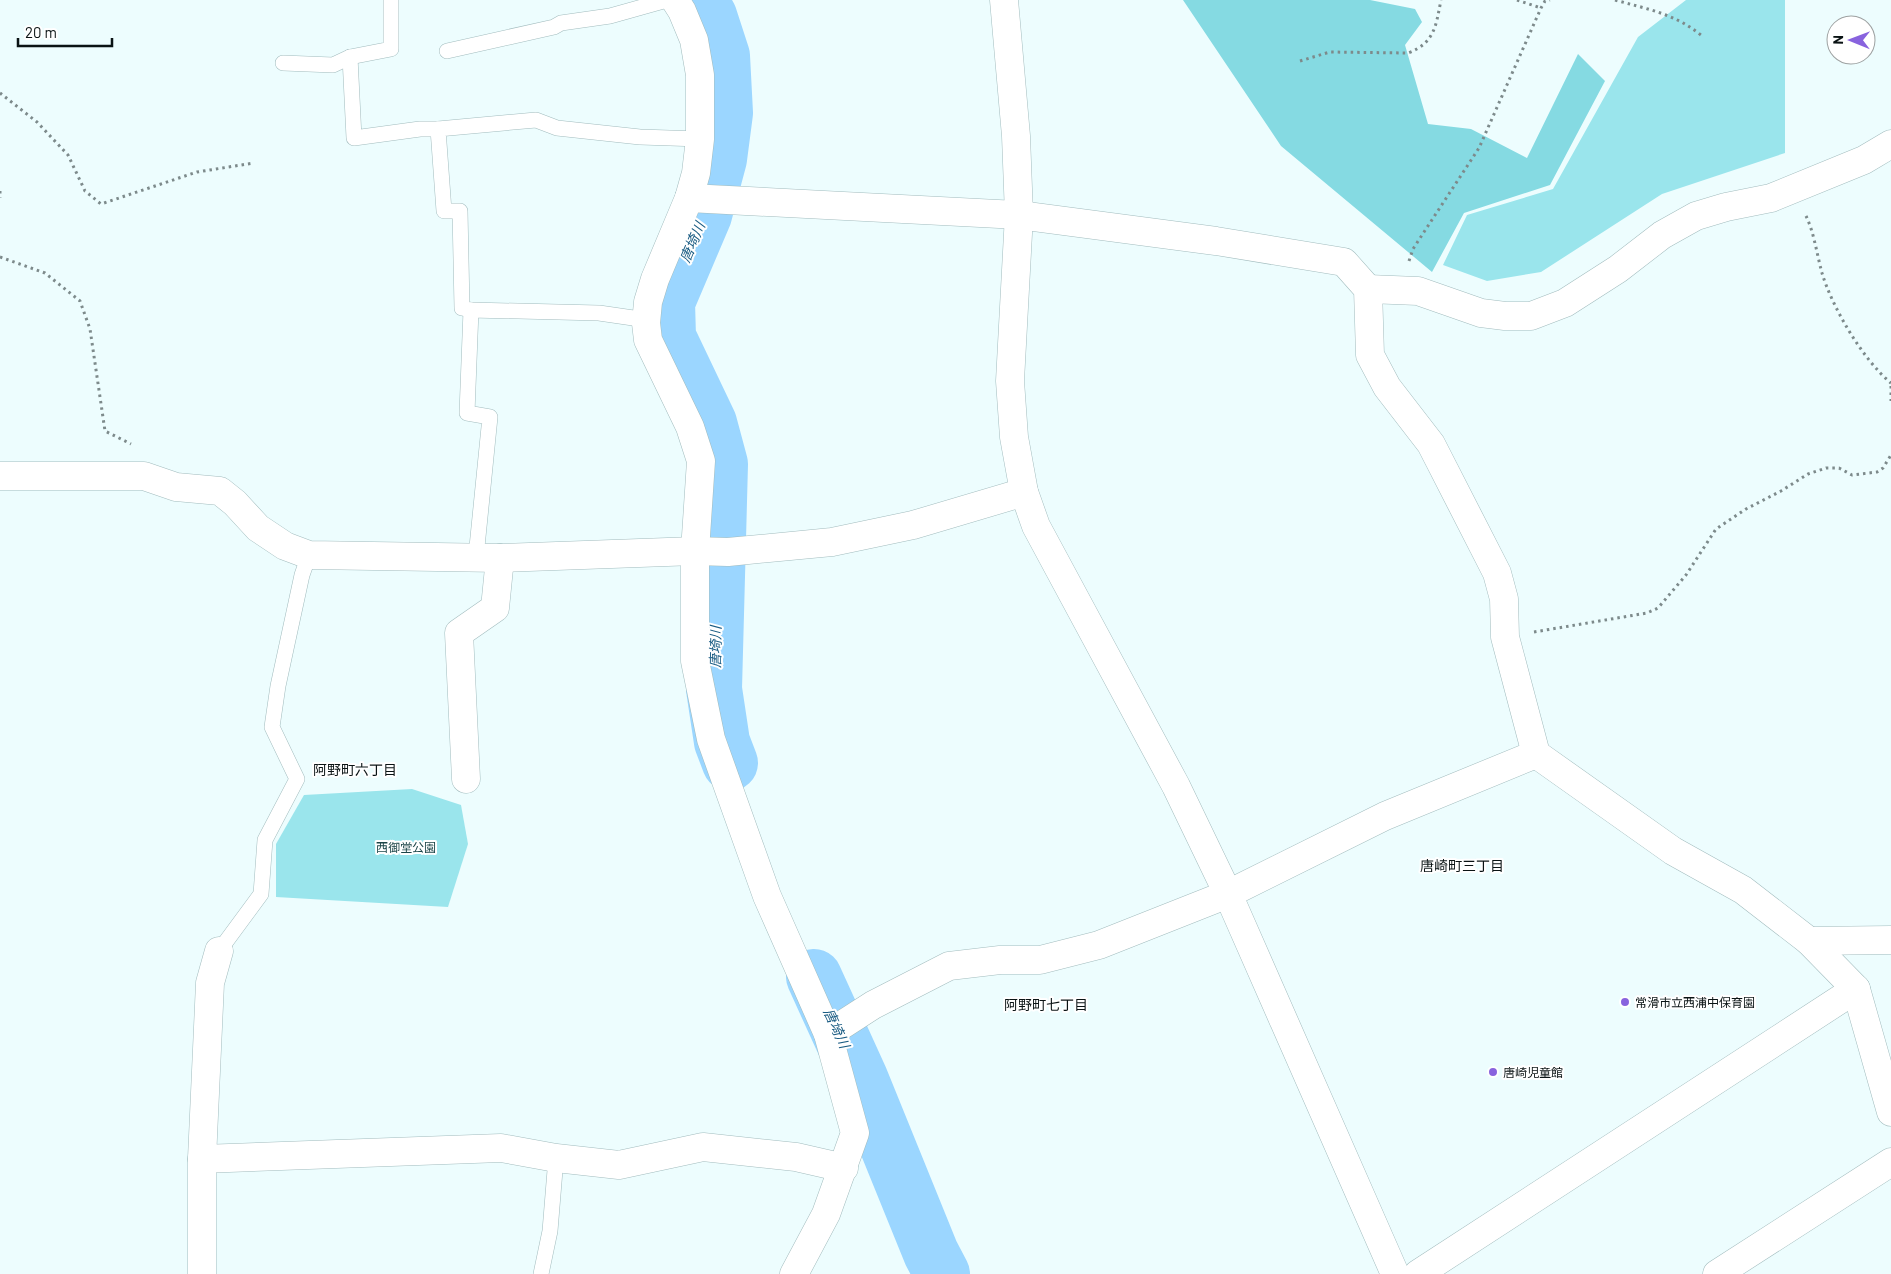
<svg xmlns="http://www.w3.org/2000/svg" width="1891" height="1274" viewBox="0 0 1891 1274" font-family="Barlow,'Noto Sans JP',sans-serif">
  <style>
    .green { fill: #9ae5ec }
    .forest { fill: #85dae2 }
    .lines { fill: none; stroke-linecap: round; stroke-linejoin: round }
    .river { stroke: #9bd6ff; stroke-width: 56 }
    .service-casing { stroke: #a2bcbe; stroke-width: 16 }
    .minor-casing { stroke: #a2bcbe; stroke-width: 29 }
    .tertiary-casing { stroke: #a2bcbe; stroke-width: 29 }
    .path { stroke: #7d8a8b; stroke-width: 3; stroke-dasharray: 2.5 4; stroke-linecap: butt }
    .service { stroke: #fff; stroke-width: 15 }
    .minor { stroke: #fff; stroke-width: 28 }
    .tertiary { stroke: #fff; stroke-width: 28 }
    .poi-dot { fill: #8863de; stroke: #fff; stroke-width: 2 }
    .labels { text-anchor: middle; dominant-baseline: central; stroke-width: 4; stroke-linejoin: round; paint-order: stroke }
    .park-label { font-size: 12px; fill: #1c4548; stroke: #fff }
    .poi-label { font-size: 12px; fill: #0a1314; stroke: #fff; text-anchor: start }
    .water-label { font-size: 14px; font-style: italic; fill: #1a5c83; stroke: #fff }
    .neighbourhood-label { font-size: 14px; fill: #0a1314; stroke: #fff }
  </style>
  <rect width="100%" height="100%" fill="#edfdfe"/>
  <g class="green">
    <path d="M1686,0H1785V153L1662,194L1541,272L1487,281L1443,265L1467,215L1553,189L1638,37Z"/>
    <path d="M412,789L461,805L468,844L448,907L276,897V844L304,795Z"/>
  </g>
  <path class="forest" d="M1183,0H1370L1415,9L1422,22L1405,45L1428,124L1471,129L1527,158L1578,54L1605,81L1550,185L1464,213L1432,272L1281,146Z"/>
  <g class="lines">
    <g class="river">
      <path d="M699,0L709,16L722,56L725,113L719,159L704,215L667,302L668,337L709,423L720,464L714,689L722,742L730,763"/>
      <path d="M814,977L860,1078L931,1253L942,1274"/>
    </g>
    <g class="service-casing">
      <g id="service">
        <path d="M447,51L554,27L561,23L610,16L667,0"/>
        <path d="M350,57L354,138L420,129H438"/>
        <path d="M283,63L333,65L350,57L391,49V0"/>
        <path d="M471,310L462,308L460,211H444L438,129L536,120L557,128L640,137L700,139"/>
        <path d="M476,557L490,417L467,413L471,310L599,313L647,320"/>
        <path d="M219,951L261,894L265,840L297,779L272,727L278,686L302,575L309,555"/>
        <path d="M541,1274L550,1231L556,1158"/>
      </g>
    </g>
    <g class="minor-casing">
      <g id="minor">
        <path d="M675,0L682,11L694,40L700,75V139L696,173L689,198L655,279L648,302L646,323L648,340L690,427L701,461L695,551V661L711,739L767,896L828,1034L855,1133L826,1214L794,1274"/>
        <path d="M689,198L1019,215L1216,241L1344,262L1368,289L1370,355L1387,387L1431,444L1497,573L1504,599L1505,637L1536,754L1673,851L1743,890L1809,941L1856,989L1891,1112"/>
        <path d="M1368,289L1418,291L1481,313L1505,316H1531L1565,303L1618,269L1662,235L1696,216L1726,207L1771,198L1864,160L1891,144"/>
        <path d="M0,476H144L176,487L220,491L235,503L258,528L285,546L309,555L500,558L695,551L728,552L832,542L913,525L1024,492"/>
        <path d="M466,779L459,633L495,608L500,558"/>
        <path d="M1809,941L1891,940"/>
        <path d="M828,1034L873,1005L949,966L1000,960H1040L1099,945L1228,894L1385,816L1536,754"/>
        <path d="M202,1159L501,1148L556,1158L619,1165L703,1147L796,1157L844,1168"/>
        <path d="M202,1274V1159L210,983L219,951"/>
        <path d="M1418,1274L1856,989"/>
      </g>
    </g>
    <g class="tertiary-casing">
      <g id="tertiary">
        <path d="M1004,0L1016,136L1019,215L1010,381L1014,437L1024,492L1036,526L1176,786L1228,894L1395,1274"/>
        <path d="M1717,1274L1891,1162"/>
      </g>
    </g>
    <g class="path">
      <path d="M1517,0L1541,8"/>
      <path d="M1615,0C1647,9 1676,14 1702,36"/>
      <path d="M1300,61L1330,52L1408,53C1435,43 1436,25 1441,0"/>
      <path d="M0,93L37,122L68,155L85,191L101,204L197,172L254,163"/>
      <path d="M0,191V198"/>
      <path d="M1806,216C1814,232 1817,255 1822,273C1832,307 1863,360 1891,383"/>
      <path d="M0,257L45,273L80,301L90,329L105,431L131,444"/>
      <path d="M1409,261L1413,249L1424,232L1479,148L1541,8L1545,1L1550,0"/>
      <path d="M1891,386V401"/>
      <path d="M1534,632L1647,613L1658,608L1686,575L1716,529L1746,509L1781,491L1808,474L1826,468H1839L1852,475L1877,472L1883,468L1891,455"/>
    </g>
    <use href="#service" class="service"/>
    <use href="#minor" class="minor"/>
    <use href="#tertiary" class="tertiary"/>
  </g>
  <g class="poi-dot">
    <circle cx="1625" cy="1002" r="5"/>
    <circle cx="1493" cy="1072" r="5"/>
  </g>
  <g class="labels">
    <g class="park-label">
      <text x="406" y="847">西御堂公園</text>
    </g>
    <g class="poi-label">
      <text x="1635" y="1002">常滑市立西浦中保育園</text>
      <text x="1503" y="1072">唐崎児童館</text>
    </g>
    <g class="water-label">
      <text transform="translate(692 242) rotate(-67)">唐埼川</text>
      <text transform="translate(715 647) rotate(-89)">唐埼川</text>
      <text transform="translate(837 1028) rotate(65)">唐埼川</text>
    </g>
    <g class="neighbourhood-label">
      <text x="355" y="769">阿野町六丁目</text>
      <text x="1462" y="865">唐崎町三丁目</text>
      <text x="1046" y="1004">阿野町七丁目</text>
    </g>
  </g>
  <g transform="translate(1851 40) rotate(271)"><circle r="24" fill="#ffffff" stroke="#9da1a1"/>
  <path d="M0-4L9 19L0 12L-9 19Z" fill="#8863de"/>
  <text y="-8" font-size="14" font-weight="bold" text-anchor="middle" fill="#0a1314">N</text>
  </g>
  <path d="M18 38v8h94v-8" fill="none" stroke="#0a1314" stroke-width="2.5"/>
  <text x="25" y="38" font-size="15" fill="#0a1314" stroke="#ffffff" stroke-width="4" paint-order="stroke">20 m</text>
</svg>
